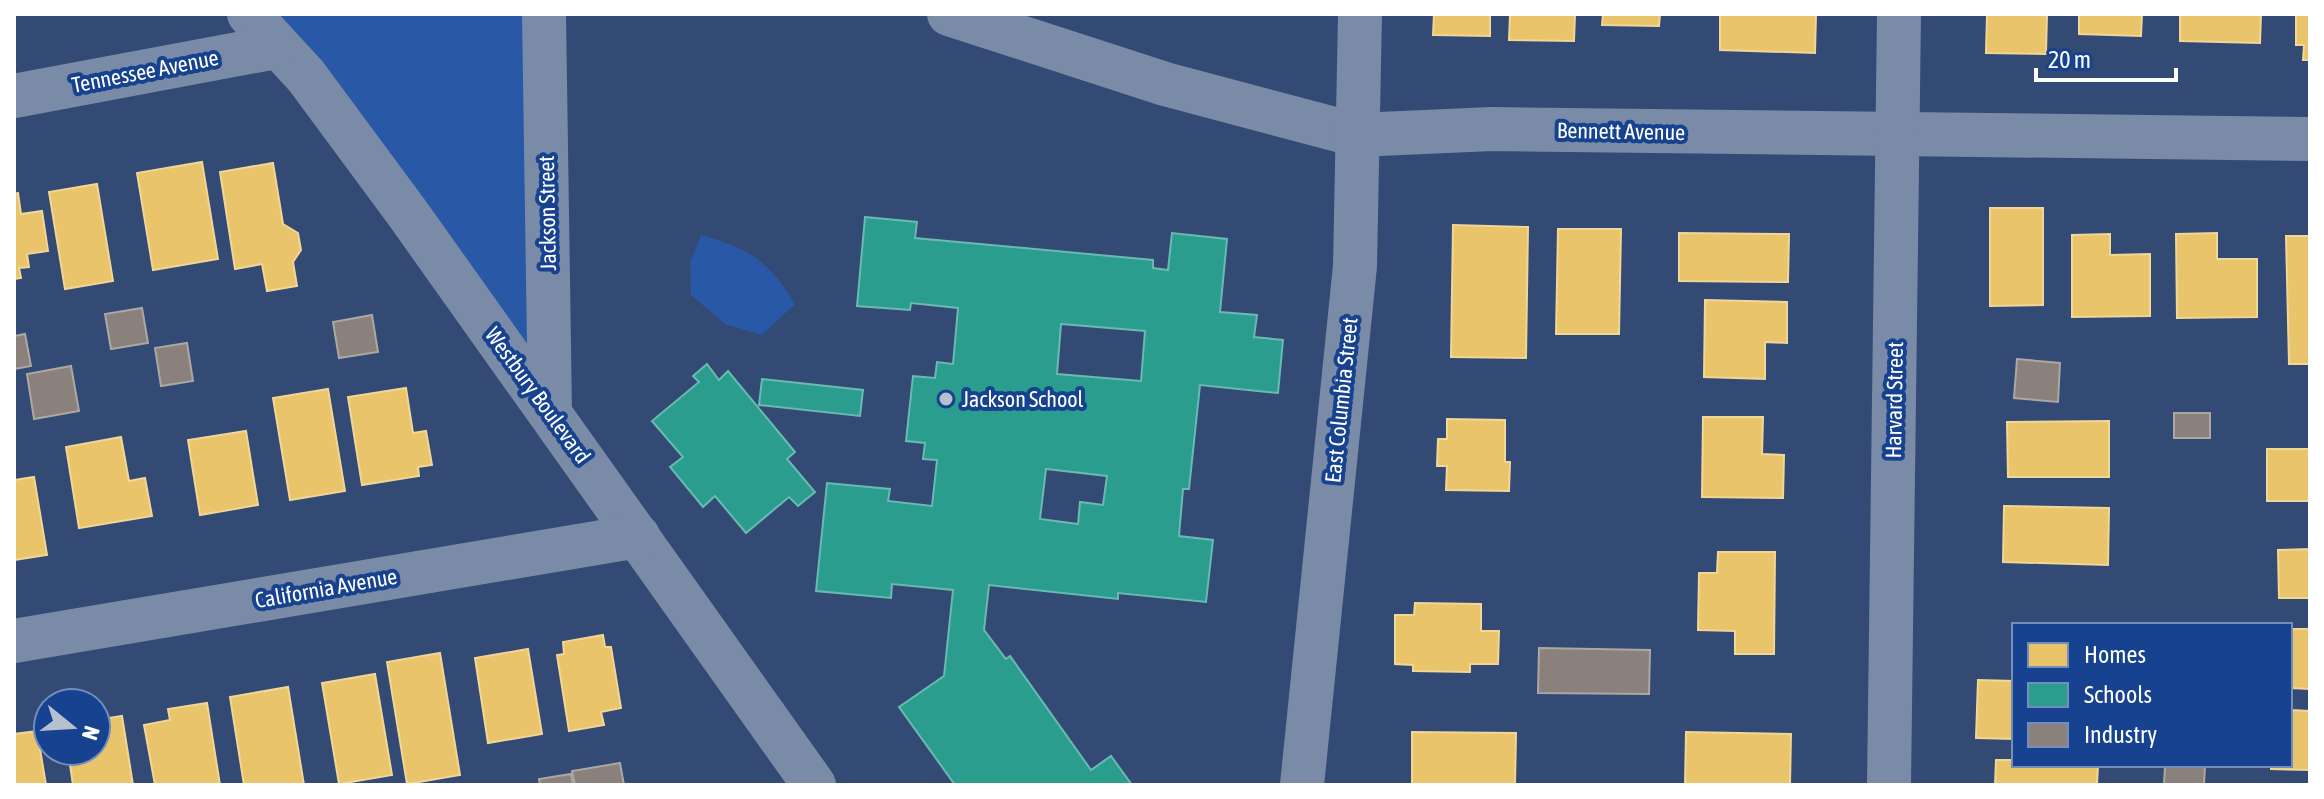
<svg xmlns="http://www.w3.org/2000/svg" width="2324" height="799" viewBox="0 0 2324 799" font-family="'Asap Condensed',sans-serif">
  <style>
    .green { fill: #2958a7 }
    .homes { fill: #e9c46a; stroke: #f0d697; stroke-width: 2 }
    .schools { fill: #2a9d8f; stroke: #6abab1; stroke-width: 2; fill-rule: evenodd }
    .industry { fill: #8a817c; stroke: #ada7a3; stroke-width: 2 }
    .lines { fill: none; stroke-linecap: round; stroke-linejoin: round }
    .minor { stroke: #798ba7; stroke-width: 44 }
    .poi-dot { fill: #b7c0ce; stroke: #164290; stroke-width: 3 }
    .labels { text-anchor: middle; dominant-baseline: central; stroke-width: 8; stroke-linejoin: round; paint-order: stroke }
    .street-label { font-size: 22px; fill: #fff; stroke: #164290 }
    .poi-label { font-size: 22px; fill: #fff; stroke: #164290; text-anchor: start }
  </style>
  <rect width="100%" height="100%" fill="#324a74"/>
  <g class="green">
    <path d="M249,14H544L550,412Z"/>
    <path d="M701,235C748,248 770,261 795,304L762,335L725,324L691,295L690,263Z"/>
  </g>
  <g class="homes">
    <path d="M1434,14H1490V36L1433,35Z"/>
    <path d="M1510,14H1575L1574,41L1509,40Z"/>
    <path d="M1603,14H1660L1659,26L1602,25Z"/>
    <path d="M1720,14H1816L1815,53L1720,50Z"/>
    <path d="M1987,14H2047L2046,54L1986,53Z"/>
    <path d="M2079,14H2142L2141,36L2079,34Z"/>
    <path d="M2180,14H2261L2260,43L2180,41Z"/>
    <path d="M2296,14H2310V60H2303L2304,45H2296Z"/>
    <path d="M202,162L218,259L153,270L137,173Z"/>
    <path d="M273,163L283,224L298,233L301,250L293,262L297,286L267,291L262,264L235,269L220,172Z"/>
    <path d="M97,184L113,281L65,289L49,192Z"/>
    <path d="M18,193L21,214L42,211L48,251L27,254L29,267L19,268L21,278L14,279V194Z"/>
    <path d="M1990,208H2043V305L1990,306Z"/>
    <path d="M1453,225L1528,227L1526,358L1451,357Z"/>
    <path d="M1558,229H1621L1619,334H1556Z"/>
    <path d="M1679,233L1789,234L1788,282L1679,281Z"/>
    <path d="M2217,233V259H2257V317L2177,318L2176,234Z"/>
    <path d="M2110,234V255L2150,254V316L2072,317V235Z"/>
    <path d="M2286,236H2310V364H2289Z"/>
    <path d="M1705,300L1787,302V343L1765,342V379L1704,377Z"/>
    <path d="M406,388L413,433L426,431L432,465L418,467L419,476L362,485L348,397Z"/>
    <path d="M328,389L345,491L290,500L273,398Z"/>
    <path d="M1703,417H1763L1762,454L1784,455L1783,498L1702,497Z"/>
    <path d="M1447,419L1505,420V462H1510L1509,491L1446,490L1447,466H1437L1438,439H1447Z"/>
    <path d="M2109,421V477H2008L2007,422Z"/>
    <path d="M246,431L258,505L200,515L188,440Z"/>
    <path d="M121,437L129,481L145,478L152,516L79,528L66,447Z"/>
    <rect x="2267" y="449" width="43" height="52"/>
    <path d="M34,477L47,555L14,560V480Z"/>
    <path d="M2004,506L2109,508L2108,565L2003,562Z"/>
    <path d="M2310,549V598H2279L2278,550Z"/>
    <path d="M1718,552H1775L1774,654H1735V631L1698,630L1699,573H1717Z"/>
    <path d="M1415,603L1481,604V631H1499L1498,664H1470V672L1413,671V665L1395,664V615H1414Z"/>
    <path d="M2290,629H2310V689L2290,688Z"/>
    <path d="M603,635L605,647H611L621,708L601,712L604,725L569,731L557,655L564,654L563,642Z"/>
    <path d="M528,649L542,734L488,743L475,658Z"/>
    <path d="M440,653L460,775L407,784L387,662Z"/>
    <path d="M375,674L392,775L339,784L322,683Z"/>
    <path d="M1978,680L2014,681V739L1976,738Z"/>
    <path d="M288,687L304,785H244L230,697Z"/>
    <path d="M207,703L220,785H155L144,725L170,720L168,709Z"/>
    <path d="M2290,710L2310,711V770L2271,769V765H2290Z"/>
    <path d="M122,716L133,785H73L68,751H96V720Z"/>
    <path d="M37,731L46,785H14V734Z"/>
    <path d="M1412,732L1516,733L1515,785H1412Z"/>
    <path d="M1686,732L1791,734L1790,785H1685Z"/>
    <path d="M1996,760H2014V765H2098L2097,785H1995Z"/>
  </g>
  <g class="schools">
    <path d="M865,217L917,222L915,238L1153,260V268L1168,270L1172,233L1227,239L1220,312L1257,315L1254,337L1283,340L1278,393L1200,385L1189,489H1183L1179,536L1213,540L1206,602L1118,593V599L989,585L984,630L1006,659L1010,656L1091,770L1111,756L1132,785H955L899,707L944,676L953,590L892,584L891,598L816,591L827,483L890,489L888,501L932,506L937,460L923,459L925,443L906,441L913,376L935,378L937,362L953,364L958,308L911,303L910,310L857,306ZM1061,324L1145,331L1141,381L1057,374ZM1046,469L1107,476L1103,505L1080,502L1078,524L1040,519Z"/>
    <path d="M707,364L719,380L728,371L795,452L787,459L815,492L798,506L789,497L746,533L715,496L703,507L670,467L683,457L652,421L699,382L693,376Z"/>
    <path d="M762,379L863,390L860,416L759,405Z"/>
  </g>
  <g class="industry">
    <path d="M142,308L148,343L111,349L105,314Z"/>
    <path d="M372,315L378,352L339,358L333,322Z"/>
    <path d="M25,334L31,366L14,369V336Z"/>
    <path d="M187,343L193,381L161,386L155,348Z"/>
    <path d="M2017,359L2060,363L2058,402L2014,398Z"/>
    <path d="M71,366L79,411L34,419L27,374Z"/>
    <rect x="2174" y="413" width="36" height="25"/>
    <path d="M1539,648L1650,650L1649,694L1538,693Z"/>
    <path d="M620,763L624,785H575L572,771Z"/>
    <path d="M2165,765H2205L2204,785H2164Z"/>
    <path d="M571,774L573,785H540L539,779Z"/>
  </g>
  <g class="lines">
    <g class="minor">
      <path d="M249,14L306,76L408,214L814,785"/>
      <path d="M544,14L550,412"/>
      <path d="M949,14L1165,84L1357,135L1492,129L2310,139"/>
      <path d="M14,96L276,47"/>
      <path d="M14,641L638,536"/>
      <path d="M1302,785L1355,266L1360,14"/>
      <path d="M1889,785L1899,14"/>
    </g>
  </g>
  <circle class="poi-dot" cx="946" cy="399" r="8"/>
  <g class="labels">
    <g class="street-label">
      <text transform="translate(145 71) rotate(-11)">Tennessee Avenue</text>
      <text transform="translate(1621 131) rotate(1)">Bennett Avenue</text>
      <text transform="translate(547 213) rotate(-91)">Jackson Street</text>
      <text transform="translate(538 395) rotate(54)">Westbury Boulevard</text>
      <text transform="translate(1341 400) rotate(-84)">East Columbia Street</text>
      <text transform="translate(1894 400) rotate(-89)">Harvard Street</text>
      <text transform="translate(326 588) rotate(-10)">California Avenue</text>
    </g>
    <g class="poi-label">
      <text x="962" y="399">Jackson School</text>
    </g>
  </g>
  <rect width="2324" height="799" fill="none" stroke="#ffffff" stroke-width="32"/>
  <rect x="2012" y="623" width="280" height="144" fill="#164290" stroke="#738ebc" stroke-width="2"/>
  <rect x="2028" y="643" width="40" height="24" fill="#e9c46a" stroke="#738ebc" stroke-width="2"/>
  <text x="2084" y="663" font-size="24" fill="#ffffff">Homes</text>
  <rect x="2028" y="683" width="40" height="24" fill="#2a9d8f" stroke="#738ebc" stroke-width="2"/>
  <text x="2084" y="703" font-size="24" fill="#ffffff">Schools</text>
  <rect x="2028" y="723" width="40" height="24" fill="#8a817c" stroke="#738ebc" stroke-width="2"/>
  <text x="2084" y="743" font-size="24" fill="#ffffff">Industry</text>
  <g transform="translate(72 727) rotate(108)"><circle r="38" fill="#164290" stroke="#738ebc" stroke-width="2"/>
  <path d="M0-6L14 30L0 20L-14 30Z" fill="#b7c0ce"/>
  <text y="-12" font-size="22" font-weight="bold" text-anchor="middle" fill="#ffffff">N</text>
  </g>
  <path d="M2036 68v12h140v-12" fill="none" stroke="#ffffff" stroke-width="4"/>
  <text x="2048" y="68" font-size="24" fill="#ffffff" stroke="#164290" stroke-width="6" paint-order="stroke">20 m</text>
</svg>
